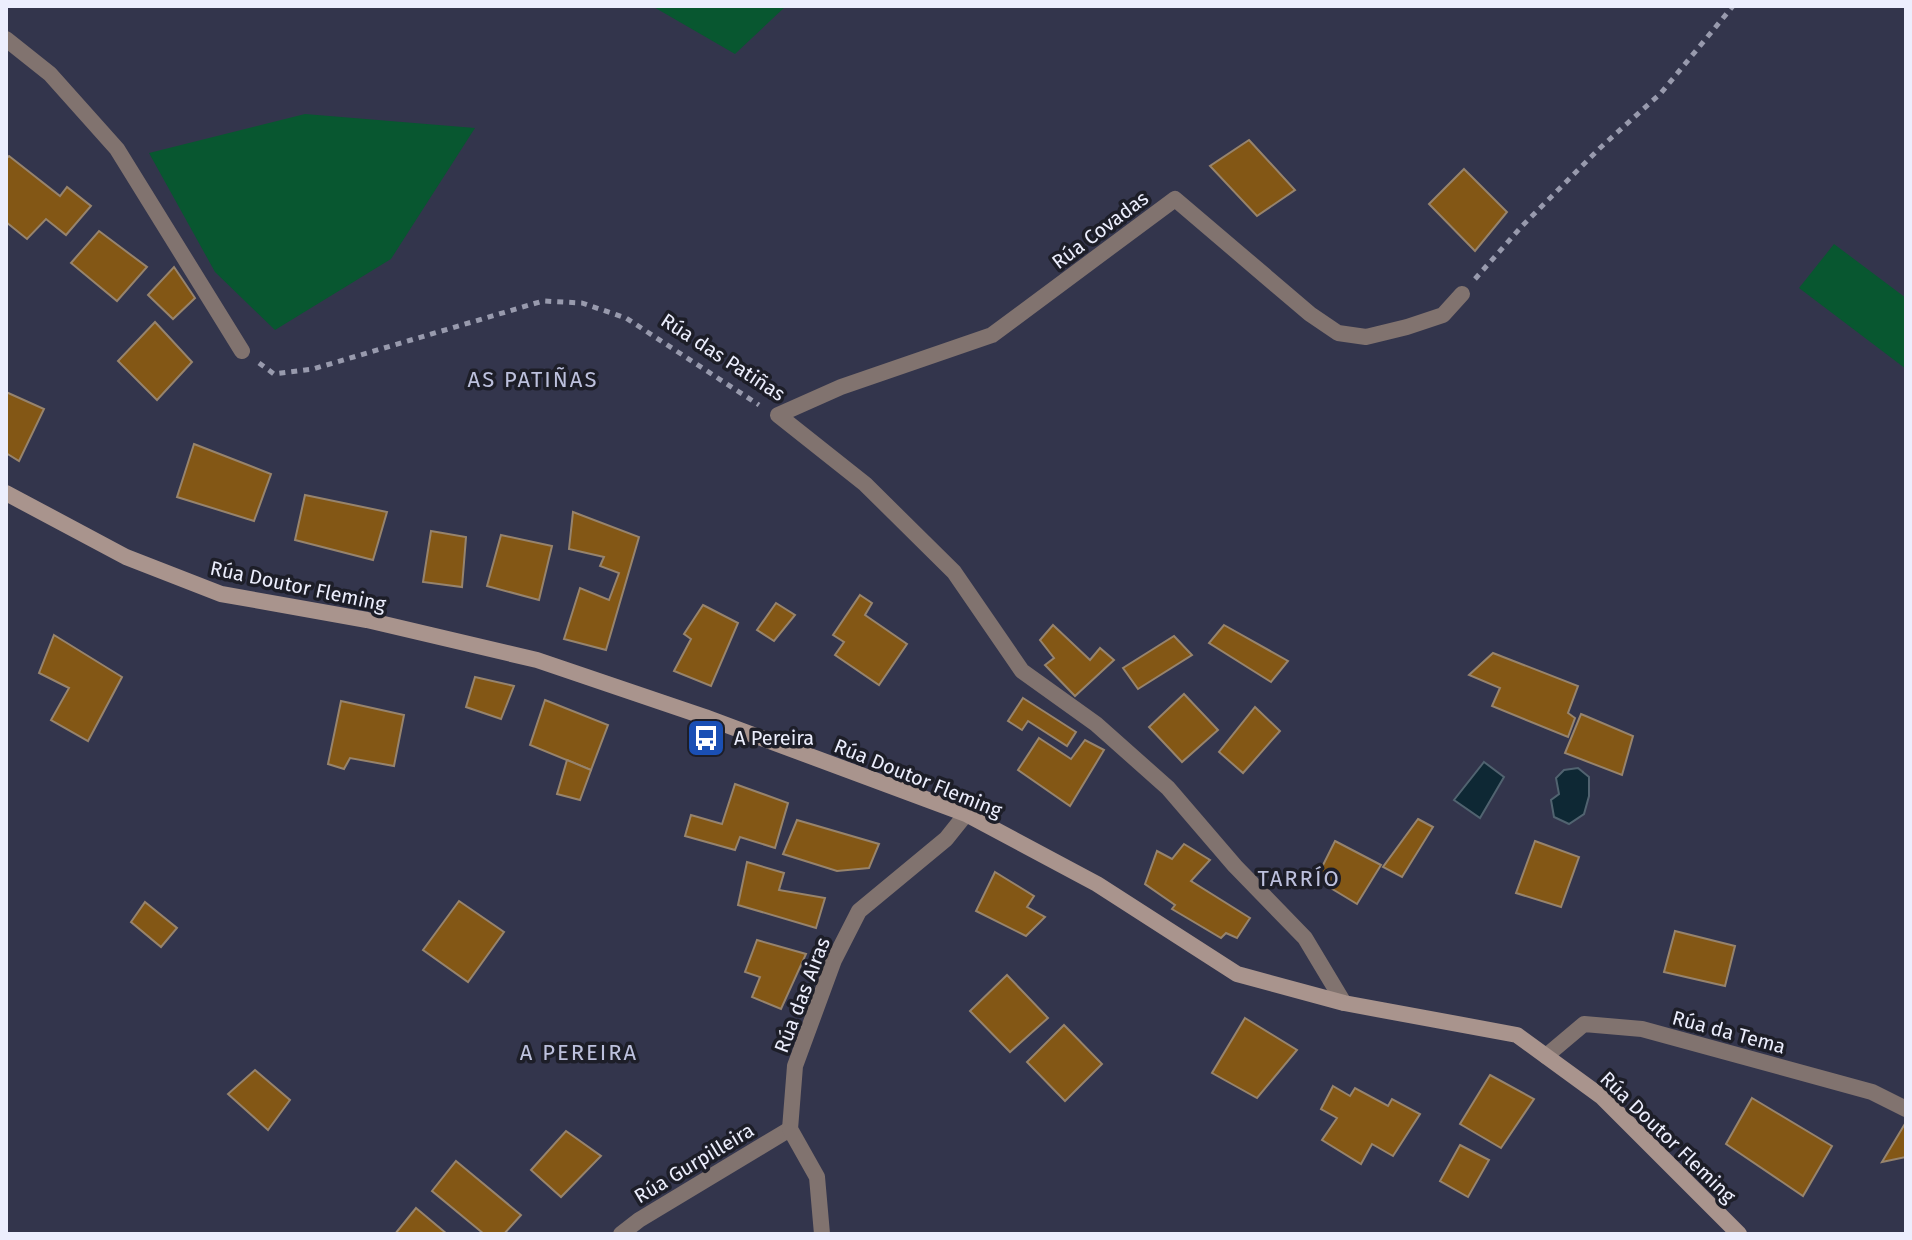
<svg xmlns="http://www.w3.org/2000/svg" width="1912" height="1240" viewBox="0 0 1912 1240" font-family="'Fira Sans',sans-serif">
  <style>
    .green { fill: #085730 }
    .water { fill: #0e2834; stroke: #516370; stroke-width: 2 }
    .building { fill: #835715; stroke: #97846d; stroke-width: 2 }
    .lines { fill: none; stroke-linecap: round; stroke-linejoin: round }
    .path { stroke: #989aad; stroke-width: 5; stroke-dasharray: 6 6; stroke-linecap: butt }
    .street { stroke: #81736f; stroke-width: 16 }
    .secondary { stroke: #a9948d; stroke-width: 16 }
    .labels { text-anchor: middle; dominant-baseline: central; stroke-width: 7; stroke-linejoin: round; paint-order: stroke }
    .street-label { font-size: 20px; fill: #eceefd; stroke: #1d1e28 }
    .poi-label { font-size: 20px; fill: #eceefd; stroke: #1d1e28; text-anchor: start }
    .neighbourhood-label { font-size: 22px; letter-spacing: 2px; fill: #bdc1dd; stroke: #1d1e28 }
  </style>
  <rect width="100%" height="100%" fill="#33354c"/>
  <g class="green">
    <path d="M652,6H786L735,54Z"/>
    <path d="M305,114L475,128L391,259L275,330L215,272L149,153Z"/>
    <path d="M1834,244L1906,298V369L1799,288Z"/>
  </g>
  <g class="water">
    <path d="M1484,762L1504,777L1480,818L1454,800Z"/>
    <path d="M1578,768L1589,777V796L1584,814L1569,824L1554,817L1551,800L1559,794L1556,778L1564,770Z"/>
  </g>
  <g class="building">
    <path d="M1249,140L1295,190L1257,216L1210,166Z"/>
    <path d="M9,156L60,196L67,187L91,206L66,235L46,219L27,239L6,222V159Z"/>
    <path d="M1464,169L1507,212L1475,251L1429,204Z"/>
    <path d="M99,231L147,267L117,301L71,263Z"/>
    <path d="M174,267L195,298L173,319L148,295Z"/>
    <path d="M155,322L192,362L157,400L118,361Z"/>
    <path d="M6,392L44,409L19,461L6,453Z"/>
    <path d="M194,444L271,474L254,521L177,497Z"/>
    <path d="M305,495L387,512L373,560L295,540Z"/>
    <path d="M573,512L639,537L606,650L564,639L580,588L609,600L619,573L600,566L604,557L569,549Z"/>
    <path d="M431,531L466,537L462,587L423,582Z"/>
    <path d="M501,535L552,546L539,600L487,586Z"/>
    <path d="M860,595L872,603L865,615L907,644L879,685L835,655L844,642L833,635Z"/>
    <path d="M776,603L795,615L774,641L757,630Z"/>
    <path d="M703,605L738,623L711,686L674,671L691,639L684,634Z"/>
    <path d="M1053,625L1090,660L1100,648L1114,660L1075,696L1045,665L1054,658L1040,640Z"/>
    <path d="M1224,625L1288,661L1271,682L1209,643Z"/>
    <path d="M54,635L122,677L88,741L51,720L69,688L39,673Z"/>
    <path d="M1174,636L1192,655L1138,689L1123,668Z"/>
    <path d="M1493,653L1578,686L1568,713L1575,718L1568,737L1492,706L1500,688L1469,675Z"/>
    <path d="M475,677L514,686L501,719L466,707Z"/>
    <path d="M1184,694L1218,730L1182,762L1149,727Z"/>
    <path d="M1023,698L1076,732L1067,746L1028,721L1022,730L1008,721Z"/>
    <path d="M545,700L608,725L591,770L530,745Z"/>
    <path d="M341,701L404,715L394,766L350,758L344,769L328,764Z"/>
    <path d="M1255,707L1280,731L1243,773L1219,752Z"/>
    <path d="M1581,714L1633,736L1622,775L1565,753Z"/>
    <path d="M1039,738L1071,759L1085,740L1104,750L1070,806L1018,770Z"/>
    <path d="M567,760L591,770L580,800L557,794Z"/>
    <path d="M735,784L788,803L775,848L740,837L735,850L685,836L691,815L722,824Z"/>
    <path d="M1418,819L1433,827L1402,877L1383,867Z"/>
    <path d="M797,820L879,844L869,868L837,871L783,854Z"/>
    <path d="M1335,841L1381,865L1357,904L1316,879Z"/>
    <path d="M1535,841L1579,857L1561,907L1516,893Z"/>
    <path d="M1184,844L1210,860L1191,881L1250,918L1237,938L1226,933L1221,938L1172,909L1175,905L1145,884L1157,851L1172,859Z"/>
    <path d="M747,862L784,873L779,890L825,898L816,928L738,905Z"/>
    <path d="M995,872L1034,896L1027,907L1045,917L1026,936L976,911Z"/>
    <path d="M459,901L504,932L468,982L423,950Z"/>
    <path d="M145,902L177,928L161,947L131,922Z"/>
    <path d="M1675,931L1735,946L1725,986L1664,972Z"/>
    <path d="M757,940L806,954L781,1009L752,997L760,977L745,972Z"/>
    <path d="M1007,975L1048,1018L1010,1052L970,1011Z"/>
    <path d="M1245,1018L1297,1050L1257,1098L1212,1073Z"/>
    <path d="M1064,1025L1102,1064L1065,1101L1027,1062Z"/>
    <path d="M255,1070L290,1100L268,1130L228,1094Z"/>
    <path d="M1490,1075L1534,1099L1501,1148L1460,1124Z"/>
    <path d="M1333,1086L1350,1096L1355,1088L1388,1106L1392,1099L1420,1114L1393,1156L1372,1144L1361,1164L1322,1140L1337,1118L1321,1109Z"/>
    <path d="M1752,1098L1832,1146L1803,1196L1726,1144Z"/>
    <path d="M1906,1122V1157L1882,1162Z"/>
    <path d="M566,1131L601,1156L561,1197L531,1170Z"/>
    <path d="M1460,1145L1489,1160L1468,1197L1440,1181Z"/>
    <path d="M456,1161L521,1215L504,1234H484L432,1191Z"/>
    <path d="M416,1208L447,1234H395Z"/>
  </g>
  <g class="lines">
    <g class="path">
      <path d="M1475,279L1522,226L1600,148L1661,93L1733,6"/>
      <path d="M259,363L274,374L313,369L543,301L582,303L626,318L759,405"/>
    </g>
    <g class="street">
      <path d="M6,39L50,74L117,149L242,351"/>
      <path d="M1344,1003L1305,938L1235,866L1168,788L1096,724L1022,671L954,572L865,484L778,415L841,387L992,335L1175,199L1310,314L1338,333L1366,337L1407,327L1443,315L1462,294"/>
      <path d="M1546,1056L1584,1024L1642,1029L1872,1092L1906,1109"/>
      <path d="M621,1234L639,1220L790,1129"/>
      <path d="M822,1234L817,1177L790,1129L795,1066L834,960L859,911L946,839L966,814"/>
    </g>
    <path class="secondary" d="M6,493L126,557L221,594L367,620L537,660L705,717L966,814L1097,884L1237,974L1344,1003L1517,1035L1602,1097L1739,1234"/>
  </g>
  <defs>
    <g id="bus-square" transform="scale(2)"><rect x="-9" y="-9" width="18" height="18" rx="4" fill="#1a4fb4" stroke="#1d1e28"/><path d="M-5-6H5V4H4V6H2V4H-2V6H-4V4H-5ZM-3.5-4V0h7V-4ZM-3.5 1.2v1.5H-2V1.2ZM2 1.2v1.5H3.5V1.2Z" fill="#fff"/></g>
  </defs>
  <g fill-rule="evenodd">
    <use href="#bus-square" x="706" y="738"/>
  </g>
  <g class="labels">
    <g class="street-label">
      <text transform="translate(1100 230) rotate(-37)">Rúa Covadas</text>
      <text transform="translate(723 357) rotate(33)">Rúa das Patiñas</text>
      <text transform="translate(298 586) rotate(12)">Rúa Doutor Fleming</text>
      <text transform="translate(918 778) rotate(22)">Rúa Doutor Fleming</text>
      <text transform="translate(802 995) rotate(-69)">Rúa das Airas</text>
      <text transform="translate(1729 1032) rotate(15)">Rúa da Tema</text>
      <text transform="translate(1668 1137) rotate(44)">Rúa Doutor Fleming</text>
      <text transform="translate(694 1163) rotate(-31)">Rúa Gurpilleira</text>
    </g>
    <g class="poi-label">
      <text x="734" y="738">A Pereira</text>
    </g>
    <g class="neighbourhood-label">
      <text x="533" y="379">AS PATIÑAS</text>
      <text x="1299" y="878">TARRÍO</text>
      <text x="579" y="1052">A PEREIRA</text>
    </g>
  </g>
  <rect width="1912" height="1240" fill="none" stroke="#eceefd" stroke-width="16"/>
</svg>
